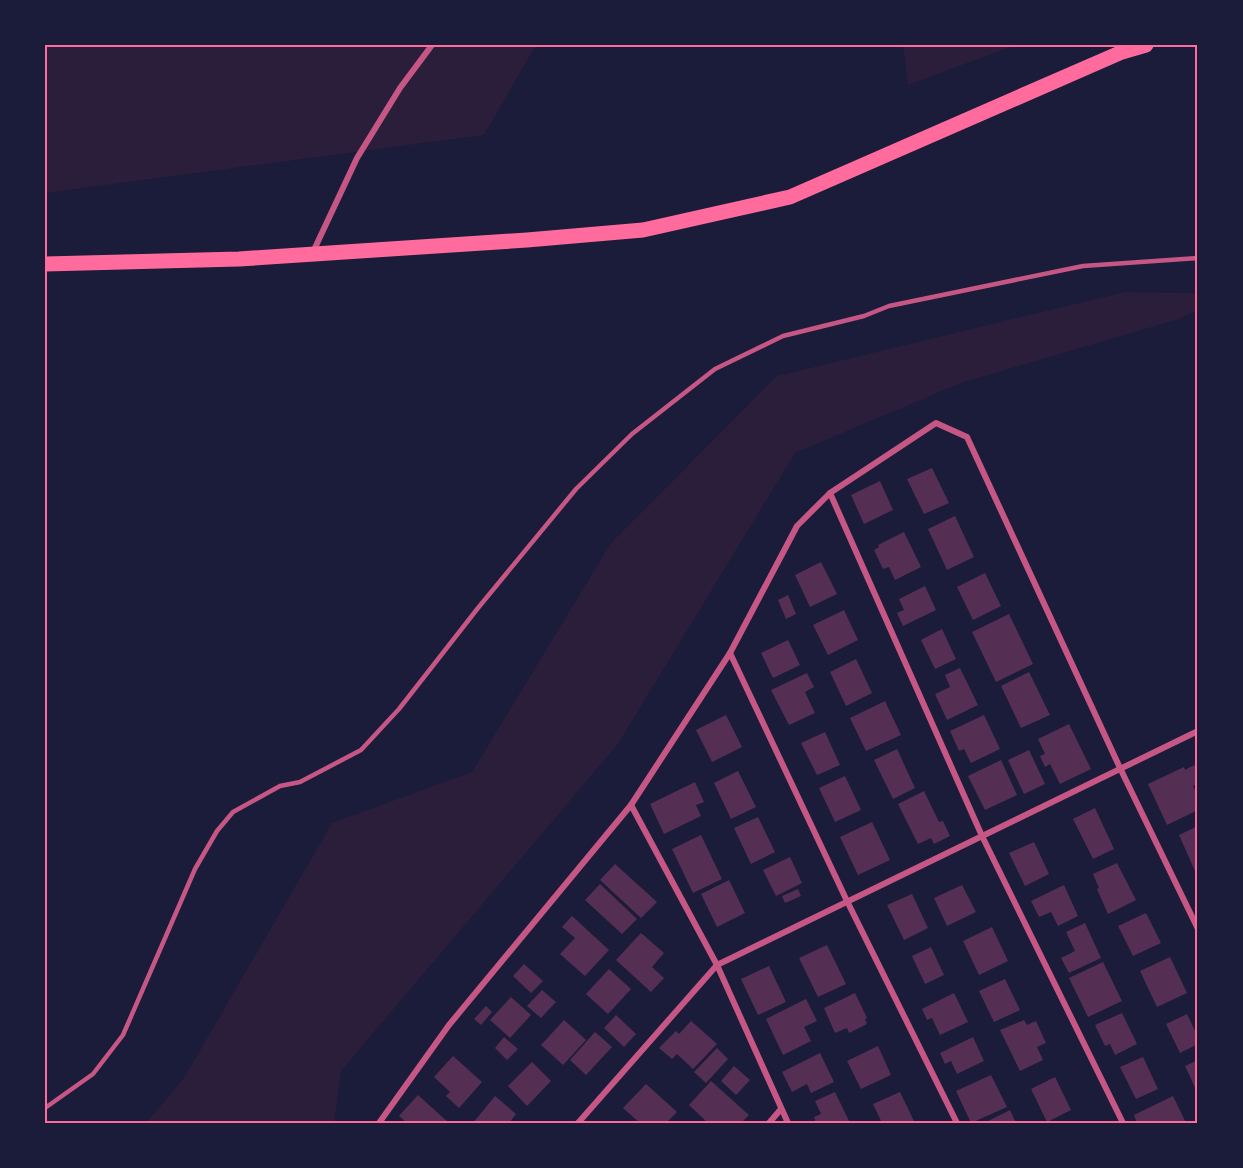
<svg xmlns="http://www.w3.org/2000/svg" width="1243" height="1168" viewBox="0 0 1243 1168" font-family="'Public Sans',sans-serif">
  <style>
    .green { fill: #2a1e3b }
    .building { fill: #542f53 }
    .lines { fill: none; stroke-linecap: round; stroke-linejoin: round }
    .service { stroke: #c65784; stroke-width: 4.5 }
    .minor { stroke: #c65784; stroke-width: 6 }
    .primary { stroke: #ff6b9d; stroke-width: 15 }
    .neatline { fill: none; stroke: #ff6b9d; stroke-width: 2 }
  </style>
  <rect width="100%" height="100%" fill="#1b1b3a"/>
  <g class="green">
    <path d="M45,45H536L484,135L45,193Z"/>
    <path d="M903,45H1016L908,85Z"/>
    <path d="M1125,292L1198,293V310L1179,319L961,383L795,453L618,744L341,1071L334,1123H146L184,1078L332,823L472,772L611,543L777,376Z"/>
  </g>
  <g class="building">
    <path d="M932,468L949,503L924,514L907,479Z"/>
    <path d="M880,481L893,510L864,524L851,495Z"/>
    <path d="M955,516L974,557L947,570L928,529Z"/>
    <path d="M904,532L921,567L895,580L889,567L883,569L874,550L879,547L878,545Z"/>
    <path d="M821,562L837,594L810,607L795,575Z"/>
    <path d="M985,573L1001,606L973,620L957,587Z"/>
    <path d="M925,586L936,610L903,626L897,613L904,610L899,599Z"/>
    <path d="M788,595L796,614L786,619L778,600Z"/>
    <path d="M844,610L858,640L828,655L813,625Z"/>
    <path d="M1009,614L1033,664L996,682L972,632Z"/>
    <path d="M942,629L956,659L935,669L921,640Z"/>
    <path d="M788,640L800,665L773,678L761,653Z"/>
    <path d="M856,659L872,693L846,706L830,672Z"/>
    <path d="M960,668L978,705L947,720L935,694L950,687L945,675Z"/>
    <path d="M1029,672L1050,715L1021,728L1001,686Z"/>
    <path d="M807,673L814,687L805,692L815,713L789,725L771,690Z"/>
    <path d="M885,701L901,735L866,751L850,718Z"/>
    <path d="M726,715L742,747L712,762L696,730Z"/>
    <path d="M984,715L1000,749L971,763L964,749L959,751L950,731Z"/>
    <path d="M1069,724L1091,769L1060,784L1050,764L1045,767L1040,756L1045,754L1038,739Z"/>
    <path d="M825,732L840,765L817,775L801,743Z"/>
    <path d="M897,749L915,788L893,799L874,760Z"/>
    <path d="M1029,750L1045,784L1024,794L1008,760Z"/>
    <path d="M1001,760L1017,795L985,810L968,776Z"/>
    <path d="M1194,765L1198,773V783L1193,786L1198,797V810L1167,825L1148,784L1184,767L1185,770Z"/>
    <path d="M738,771L756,807L731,819L714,783Z"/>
    <path d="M845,776L861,810L835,822L819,788Z"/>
    <path d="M695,782L704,802L696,805L701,816L664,834L650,804Z"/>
    <path d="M924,791L939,822L943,821L950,836L934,844L931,838L918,844L898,804Z"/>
    <path d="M1095,808L1114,849L1093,859L1073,819Z"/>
    <path d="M758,817L775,852L751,864L734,828Z"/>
    <path d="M872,822L890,860L858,875L840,837Z"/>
    <path d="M1198,826V869L1195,871L1179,835Z"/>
    <path d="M701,835L722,879L693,893L672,849Z"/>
    <path d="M1034,842L1049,874L1025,886L1009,853Z"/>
    <path d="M790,857L802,883L776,896L763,870Z"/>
    <path d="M1117,863L1136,900L1108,914L1097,889L1099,888L1093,874Z"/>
    <path d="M615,864L657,902L641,918L600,880Z"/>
    <path d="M729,880L745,913L717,927L701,894Z"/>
    <path d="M600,884L637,919L622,934L585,900Z"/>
    <path d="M962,885L976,912L947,926L934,898Z"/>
    <path d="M1064,885L1078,916L1058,926L1051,912L1039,917L1031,901Z"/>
    <path d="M798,889L801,896L785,903L782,896Z"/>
    <path d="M912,894L928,928L904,940L887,905Z"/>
    <path d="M1146,913L1161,943L1133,956L1118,926Z"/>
    <path d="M572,916L609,950L585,976L560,954L575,938L562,927Z"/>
    <path d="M1085,923L1101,958L1069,973L1061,958L1075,951L1066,932Z"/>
    <path d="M992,927L1008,961L979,975L963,941Z"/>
    <path d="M641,933L664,953L652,967L664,978L651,992L616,960Z"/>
    <path d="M827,945L846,984L818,997L799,958Z"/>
    <path d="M931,947L944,975L925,984L912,956Z"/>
    <path d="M1170,957L1187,993L1157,1007L1140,971Z"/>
    <path d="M1103,962L1122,1001L1088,1017L1069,978Z"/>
    <path d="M524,964L543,981L531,993L513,976Z"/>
    <path d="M769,966L786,1002L758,1015L741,979Z"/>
    <path d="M609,969L631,989L608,1014L586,994Z"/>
    <path d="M1005,979L1020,1010L994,1022L979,991Z"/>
    <path d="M542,990L556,1002L541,1018L527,1006Z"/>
    <path d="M855,993L867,1018L865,1019L867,1024L849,1033L847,1028L835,1033L824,1008Z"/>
    <path d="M954,993L968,1022L940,1035L932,1018L927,1020L922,1009Z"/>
    <path d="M511,997L531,1015L510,1038L490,1020Z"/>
    <path d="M806,999L817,1021L804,1027L811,1041L783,1055L766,1019Z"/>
    <path d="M486,1006L492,1012L481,1025L474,1019Z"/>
    <path d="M1122,1013L1137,1044L1115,1055L1110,1044L1105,1046L1095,1025Z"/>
    <path d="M1187,1014L1198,1037V1044L1180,1053L1166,1024Z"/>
    <path d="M616,1015L636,1034L624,1047L604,1028Z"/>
    <path d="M564,1020L586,1040L563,1065L541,1045Z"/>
    <path d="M1024,1020L1027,1025L1036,1021L1046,1043L1037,1047L1043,1060L1020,1071L1000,1030Z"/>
    <path d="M691,1021L717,1044L693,1069L677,1054L672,1059L659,1048L676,1031L679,1034Z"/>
    <path d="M595,1032L612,1047L586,1075L570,1060Z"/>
    <path d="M504,1037L518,1049L507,1060L495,1048Z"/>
    <path d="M973,1037L984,1061L957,1074L951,1061L945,1064L940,1053Z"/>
    <path d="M878,1046L891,1075L861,1089L847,1061Z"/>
    <path d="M717,1048L728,1059L706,1083L694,1072Z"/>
    <path d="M820,1053L834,1082L811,1093L807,1084L792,1092L782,1072Z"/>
    <path d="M453,1056L482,1082L459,1108L446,1096L450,1092L434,1077Z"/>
    <path d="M1143,1057L1158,1089L1136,1099L1120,1067Z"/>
    <path d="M1198,1060V1094L1185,1066Z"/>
    <path d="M532,1062L551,1081L527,1106L508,1086Z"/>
    <path d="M734,1066L750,1080L736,1095L721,1081Z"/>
    <path d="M991,1075L1007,1107L971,1123L956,1091Z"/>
    <path d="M1055,1077L1071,1110L1047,1122L1031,1089Z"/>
    <path d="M711,1081L749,1115L741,1123H708L689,1105Z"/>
    <path d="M646,1084L677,1112L666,1123H640L623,1108Z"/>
    <path d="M835,1092L850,1123H816L814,1117L821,1114L815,1101Z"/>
    <path d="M900,1092L914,1121L910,1123H882L873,1104Z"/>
    <path d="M418,1095L449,1123H407L399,1116Z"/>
    <path d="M495,1096L516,1114L509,1123H473Z"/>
    <path d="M1173,1096L1186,1123H1137L1134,1115Z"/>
    <path d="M1010,1110L1016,1123H984Z"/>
  </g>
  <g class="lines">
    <path class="service" d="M45,1108L93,1074L123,1035L195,869L217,831L233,812L280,786L300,782L361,750L399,709L478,608L576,489L632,434L715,369L783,336L864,316L889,306L1083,266L1198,258"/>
    <g class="minor">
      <path d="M313,252L357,158L400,88L432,45"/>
      <path d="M830,493L982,836L1123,1123"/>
      <path d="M730,653L847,901L957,1123"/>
      <path d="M631,805L717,965L788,1123"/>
      <path d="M379,1123L449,1025L631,805L730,653L797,526L830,493L936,423L967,437L1120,768L1198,929"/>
      <path d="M578,1123L717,965L1198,731"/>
      <path d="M769,1123L781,1109"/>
    </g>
    <path class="primary" d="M45,264L239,259L527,240L643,230L790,197L1122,52L1146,45"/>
  </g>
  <rect width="1243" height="1168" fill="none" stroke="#1b1b3a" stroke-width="93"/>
  <rect x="46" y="46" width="1150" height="1076" class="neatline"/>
</svg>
